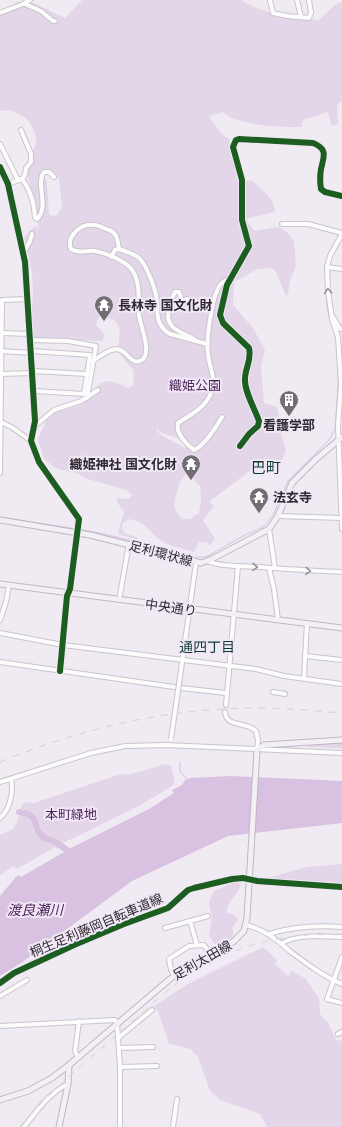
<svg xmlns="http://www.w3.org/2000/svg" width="342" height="1127" viewBox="0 0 342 1127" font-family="'Noto Sans','Noto Sans JP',sans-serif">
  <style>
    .green { fill: #e2d6e8; fill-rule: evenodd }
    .water { fill: #d8c1e1 }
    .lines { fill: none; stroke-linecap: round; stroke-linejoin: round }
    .stream { stroke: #d8c1e1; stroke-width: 1 }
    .river { stroke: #d8c1e1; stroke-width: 6 }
    .minor-casing { stroke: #c9c5cb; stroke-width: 6 }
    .major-casing { stroke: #c0b7c3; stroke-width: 7 }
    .minor { stroke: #fdfcfd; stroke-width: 4 }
    .major { stroke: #f3f0f5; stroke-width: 5 }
    .rail { stroke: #d4d2d5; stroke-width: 1; stroke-dasharray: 7 7; stroke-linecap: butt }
    .minor-bridge-casing { stroke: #c9c5cb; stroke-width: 6; stroke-linecap: butt }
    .minor-bridge { stroke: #fdfcfd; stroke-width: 4 }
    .cycleway-casing { stroke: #f1e7f6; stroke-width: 8 }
    .cycleway { stroke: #1b5e20; stroke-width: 6 }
    .oneway { stroke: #969396 }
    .labels { text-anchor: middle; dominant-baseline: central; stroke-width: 4; stroke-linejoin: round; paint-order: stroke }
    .poi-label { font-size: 13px; font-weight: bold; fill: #2e2a2f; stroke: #f1e7f6; text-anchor: start }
    .park-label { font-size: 13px; fill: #4b265a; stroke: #f1e7f6 }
    .street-label { font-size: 13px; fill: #2e2a2f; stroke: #f1e7f6 }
    .neighbourhood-label { font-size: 14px; fill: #0a3c2c; stroke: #f1e7f6 }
    .water-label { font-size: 14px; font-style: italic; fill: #4b265a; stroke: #f1e7f6 }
    .quarter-label { font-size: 15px; fill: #0a3c2c; stroke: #f1e7f6 }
  </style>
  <rect width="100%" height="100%" fill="#f0eaf2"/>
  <g class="green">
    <path d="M82,0H241C263,15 293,17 319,20L335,5L342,2V101L337,105L338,124L332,126L328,112L303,120L301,127C281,127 237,126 223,112L209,116C215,126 219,133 229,139L237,180L253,181C262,190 274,198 275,212L249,218L247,221L254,231L279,227L288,233L294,241L296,266L290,280L288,294L286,296L276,272L272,268L258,269L234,282L233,305L253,328L265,350L261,366L264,403L277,407L282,437L286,451L278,467L271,469L259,464L209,502L214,506L203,520L215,539L210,545L206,542H199L194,552C184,549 172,547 163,542C147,532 151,524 129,519L123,523L122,528L125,533L138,538L137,540L121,535L118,533L124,512L117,502V498L129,499L132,495L126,490L88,479L77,473L58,469L53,466L44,459L38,439L45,423V416L61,405C66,405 72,407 77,406C90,402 93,382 108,381C115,381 123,386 129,388L133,386L134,371L118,352C119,332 126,319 99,316L96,325L104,334L103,341L32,338V308L33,290L32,272L24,237L34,227L38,228L37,205L28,178L27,166L36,144V136L30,123L26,118L10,110L0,111V12L18,2L34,3L65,18ZM52,172L59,178L62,208L56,216L49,215L47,182L44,175ZM157,428L160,432L182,440L187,447L185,448C177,443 160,436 156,430ZM188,473L194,475V480L200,486L201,499L199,514L194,516L191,519H182C180,516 176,512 175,508C174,499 179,478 188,473Z"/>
    <path d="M342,742V748L308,747V745Z"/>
    <path d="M161,764L171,765L174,778V783L172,786L137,807L63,843L64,845L57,849L55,847L17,869L14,866L0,875V835L13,829L16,824L19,816L22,815L25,809H20L24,802L34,803L118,775L131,774L160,766Z"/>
    <path d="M342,864V888L257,881L307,867Z"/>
    <path d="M237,881L241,886L227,907V913L235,915L238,920L232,928L234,933L231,939L216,945L213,942L209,935L212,917L209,902L214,891Z"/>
    <path d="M263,947L277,960L275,964L288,976L292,971L306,979L319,999L320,1014L328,1023L337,1041L342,1040V1127H267L260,1114L220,1100L210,1091L198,1057L190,1049L169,1044L159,1014L154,1006L188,984Z"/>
  </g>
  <path class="water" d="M231,776L342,781V823L228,836L132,881L21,963L0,976V896L16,877L19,875L21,877L71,848L149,809L174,793L172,790L182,785L185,780L190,778Z"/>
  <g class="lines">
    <g class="stream">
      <path d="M326,281C326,294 326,313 332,325"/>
      <path d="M0,517L76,529"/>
      <path d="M79,529L104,534L166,549L193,557H206L241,537L263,527L273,515L288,481L329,440L335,429L338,387V361"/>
      <path d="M180,762V771L188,780"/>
    </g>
    <path class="river" d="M19,812L29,814L34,819L38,831L43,837L57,843L71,853"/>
    <g class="minor-casing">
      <g id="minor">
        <path d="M270,0L273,13L287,16L309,18L311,13L309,0"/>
        <path d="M297,0L301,17"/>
        <path d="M25,4L41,11L53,21H55"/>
        <path d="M0,13L23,4L30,0"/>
        <path d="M0,144L18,180"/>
        <path d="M0,167L8,184L25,262L35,421L31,441L39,462L79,519L70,589L67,596L60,671"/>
        <path d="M22,179C31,190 34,204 35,217L37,219C50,206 35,184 44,172H49L54,177"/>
        <path d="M8,184L22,179L25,175L26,168L31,162V154L21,130"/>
        <path d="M282,224H308L342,233"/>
        <path d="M342,234L330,256L327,267L328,291L332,319L338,337L341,384L338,426L342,529"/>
        <path d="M23,254L30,241L32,234"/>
        <path d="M111,257L115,250L119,249C125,251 134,254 139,258C146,264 154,286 156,295C159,310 153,324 170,334L207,344"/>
        <path d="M327,267L342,269"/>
        <path d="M187,299L183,301L181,298L179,292H175C172,297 171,302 169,308C164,329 180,331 194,339"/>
        <path d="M333,317L340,329H342"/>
        <path d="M1,333L30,334"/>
        <path d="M30,340L68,341L96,346L87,398"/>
        <path d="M1,351L31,353"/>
        <path d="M31,351L90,355L84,394L34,391"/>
        <path d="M93,361C99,357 105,352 112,350C126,345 129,365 140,361C154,355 140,326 139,315C138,298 142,275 126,264C117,258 105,253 95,251C87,250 78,254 71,249C66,236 81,223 94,225C98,225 102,227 106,229C110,230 114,232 116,236C118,239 118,245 119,249"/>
        <path d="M33,371L87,374"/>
        <path d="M0,374L33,373"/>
        <path d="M222,417C217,426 203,447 194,450C187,445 175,433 178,423C192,414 207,407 212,390C216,378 209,366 208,354C206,340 212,291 222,283C224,281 228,279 230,278"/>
        <path d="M1,422L13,428L31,441"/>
        <path d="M35,426L54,410L81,401L98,390"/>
        <path d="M240,446L249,434L258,426L259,421C255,409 244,391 245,379C245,368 252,360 249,348L223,323L220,315L227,285L249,246L242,220V180L233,147L236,140L239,139L313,143C328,149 324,156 321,169C320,175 320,183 321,189L325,192L342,196"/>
        <path d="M0,473L2,300L27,299"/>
        <path d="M278,516L342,518"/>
        <path d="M269,529L275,568"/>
        <path d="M207,561C222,567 242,566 259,567C287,569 314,571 342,572"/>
        <path d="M269,568L274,589L278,620"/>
        <path d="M119,600L129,544"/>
        <path d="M0,620L6,602L9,585"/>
        <path d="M0,633L63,645L256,669L284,676L342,684"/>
        <path d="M305,656L342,660"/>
        <path d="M0,662L181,688L226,693"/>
        <path d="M304,678L307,623"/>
        <path d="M179,684L196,563"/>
        <path d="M273,692L285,694"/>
        <path d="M226,705L238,566"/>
        <path d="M225,712C226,728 247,721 256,731L258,740L257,750"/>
        <path d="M0,782L91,753L125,746L165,745L342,753"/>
        <path d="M0,818C10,810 14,791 11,779"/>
        <path d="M190,921L197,945"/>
        <path d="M246,925C264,929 277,940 291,952C307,964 323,976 342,984"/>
        <path d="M165,928L208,916"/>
        <path d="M269,934C291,927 318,925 342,927"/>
        <path d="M281,944C294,934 326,936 342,937"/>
        <path d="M342,957L327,999L342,1003"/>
        <path d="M174,975L171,970L169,959L189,946L204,945L210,954"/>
        <path d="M0,996L27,980"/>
        <path d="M0,1026L115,1020L117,1023L120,1067V1127"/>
        <path d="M338,1034L342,1032"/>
        <path d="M118,1038L152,1010"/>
        <path d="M119,1048L153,1047"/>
        <path d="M78,1057L75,1051L79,1021"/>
        <path d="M120,1067L157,1066"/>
        <path d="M24,1127C36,1112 50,1092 68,1084"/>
        <path d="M173,1127L177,1099"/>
      </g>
    </g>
    <g class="major-casing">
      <g id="major">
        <path d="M0,520L90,535L201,563L212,559L269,529L278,516L292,483L315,460L342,437"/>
        <path d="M0,584L342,628"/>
        <path d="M0,1100L28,1091L52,1078L69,1065L170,979L185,968L233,942L244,931L247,918L257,750L264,745L342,740"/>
        <path d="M59,1127L68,1084L69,1065"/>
      </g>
    </g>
    <use href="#minor" class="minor"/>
    <use href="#major" class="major"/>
    <g class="rail">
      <path d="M0,762C82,728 168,708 257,708C285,708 314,711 342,713"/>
      <path d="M20,1127C49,1092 83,1064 117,1035C140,1016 162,993 187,976C231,946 288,931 342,935"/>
    </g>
    <g class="minor-bridge-casing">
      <path id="minor-bridge" d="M171,739L179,684"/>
    </g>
    <use href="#minor-bridge" class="minor-bridge"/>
    <g class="cycleway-casing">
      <g id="cycleway">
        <path d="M0,167L8,184L25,262L35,421L31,441L39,462L79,519L70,589L67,596L60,671"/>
        <path d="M240,446L249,434L258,426L259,421C255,409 244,391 245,379C245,368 252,360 249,348L223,323L220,315L227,285L249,246L242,220V180L233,147L236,140L239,139L313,143C328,149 324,156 321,169C320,175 320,183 321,189L325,192L342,196"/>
        <path d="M0,983L14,973L74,945L124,924L168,908L188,890L194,888L232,879L243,878L257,881L342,887"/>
      </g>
    </g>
    <use href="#cycleway" class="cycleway"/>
  </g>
  <defs><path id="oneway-chevron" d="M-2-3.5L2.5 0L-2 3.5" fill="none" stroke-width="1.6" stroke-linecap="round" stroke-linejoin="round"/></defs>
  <g class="oneway">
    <use href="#oneway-chevron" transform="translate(328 291) rotate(-95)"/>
    <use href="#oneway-chevron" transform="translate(255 567) rotate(3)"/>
    <use href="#oneway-chevron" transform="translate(308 571) rotate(4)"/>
  </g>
  <defs>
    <g id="temple-pin" transform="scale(1)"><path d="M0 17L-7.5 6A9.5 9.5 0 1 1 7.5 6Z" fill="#726d73" stroke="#f1e7f6"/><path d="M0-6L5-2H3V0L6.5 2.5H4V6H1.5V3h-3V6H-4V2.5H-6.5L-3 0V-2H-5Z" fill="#fff"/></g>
    <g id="building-pin" transform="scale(1)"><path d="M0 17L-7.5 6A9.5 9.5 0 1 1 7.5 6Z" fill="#726d73" stroke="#f1e7f6"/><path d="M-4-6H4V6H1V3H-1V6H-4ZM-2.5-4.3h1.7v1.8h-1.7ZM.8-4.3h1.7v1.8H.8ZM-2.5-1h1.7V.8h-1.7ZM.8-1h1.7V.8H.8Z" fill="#fff"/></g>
  </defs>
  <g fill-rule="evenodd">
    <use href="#temple-pin" x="104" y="305"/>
    <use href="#building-pin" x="289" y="400"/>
    <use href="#temple-pin" x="191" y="464"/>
    <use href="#temple-pin" x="259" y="497"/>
  </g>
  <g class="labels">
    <g class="poi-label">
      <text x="118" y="305">長林寺 国文化財</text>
      <text x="289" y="425" text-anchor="middle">看護学部</text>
      <text x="177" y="464" text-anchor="end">織姫神社 国文化財</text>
      <text x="273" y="497">法玄寺</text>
    </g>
    <g class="park-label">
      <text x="195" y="385">織姫公園</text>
      <text x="71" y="814">本町緑地</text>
    </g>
    <g class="street-label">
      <text transform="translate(161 553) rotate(15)">足利環状線</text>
      <text transform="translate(171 607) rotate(8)">中央通り</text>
      <text transform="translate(96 925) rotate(-23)">桐生足利藤岡自転車道線</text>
      <text transform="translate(202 960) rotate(-30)">足利太田線</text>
    </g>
    <g class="neighbourhood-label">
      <text x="207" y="646">通四丁目</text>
    </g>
    <g class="water-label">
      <text x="35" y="909">渡良瀬川</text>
    </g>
    <g class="quarter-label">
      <text x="266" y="467">巴町</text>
    </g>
  </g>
</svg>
